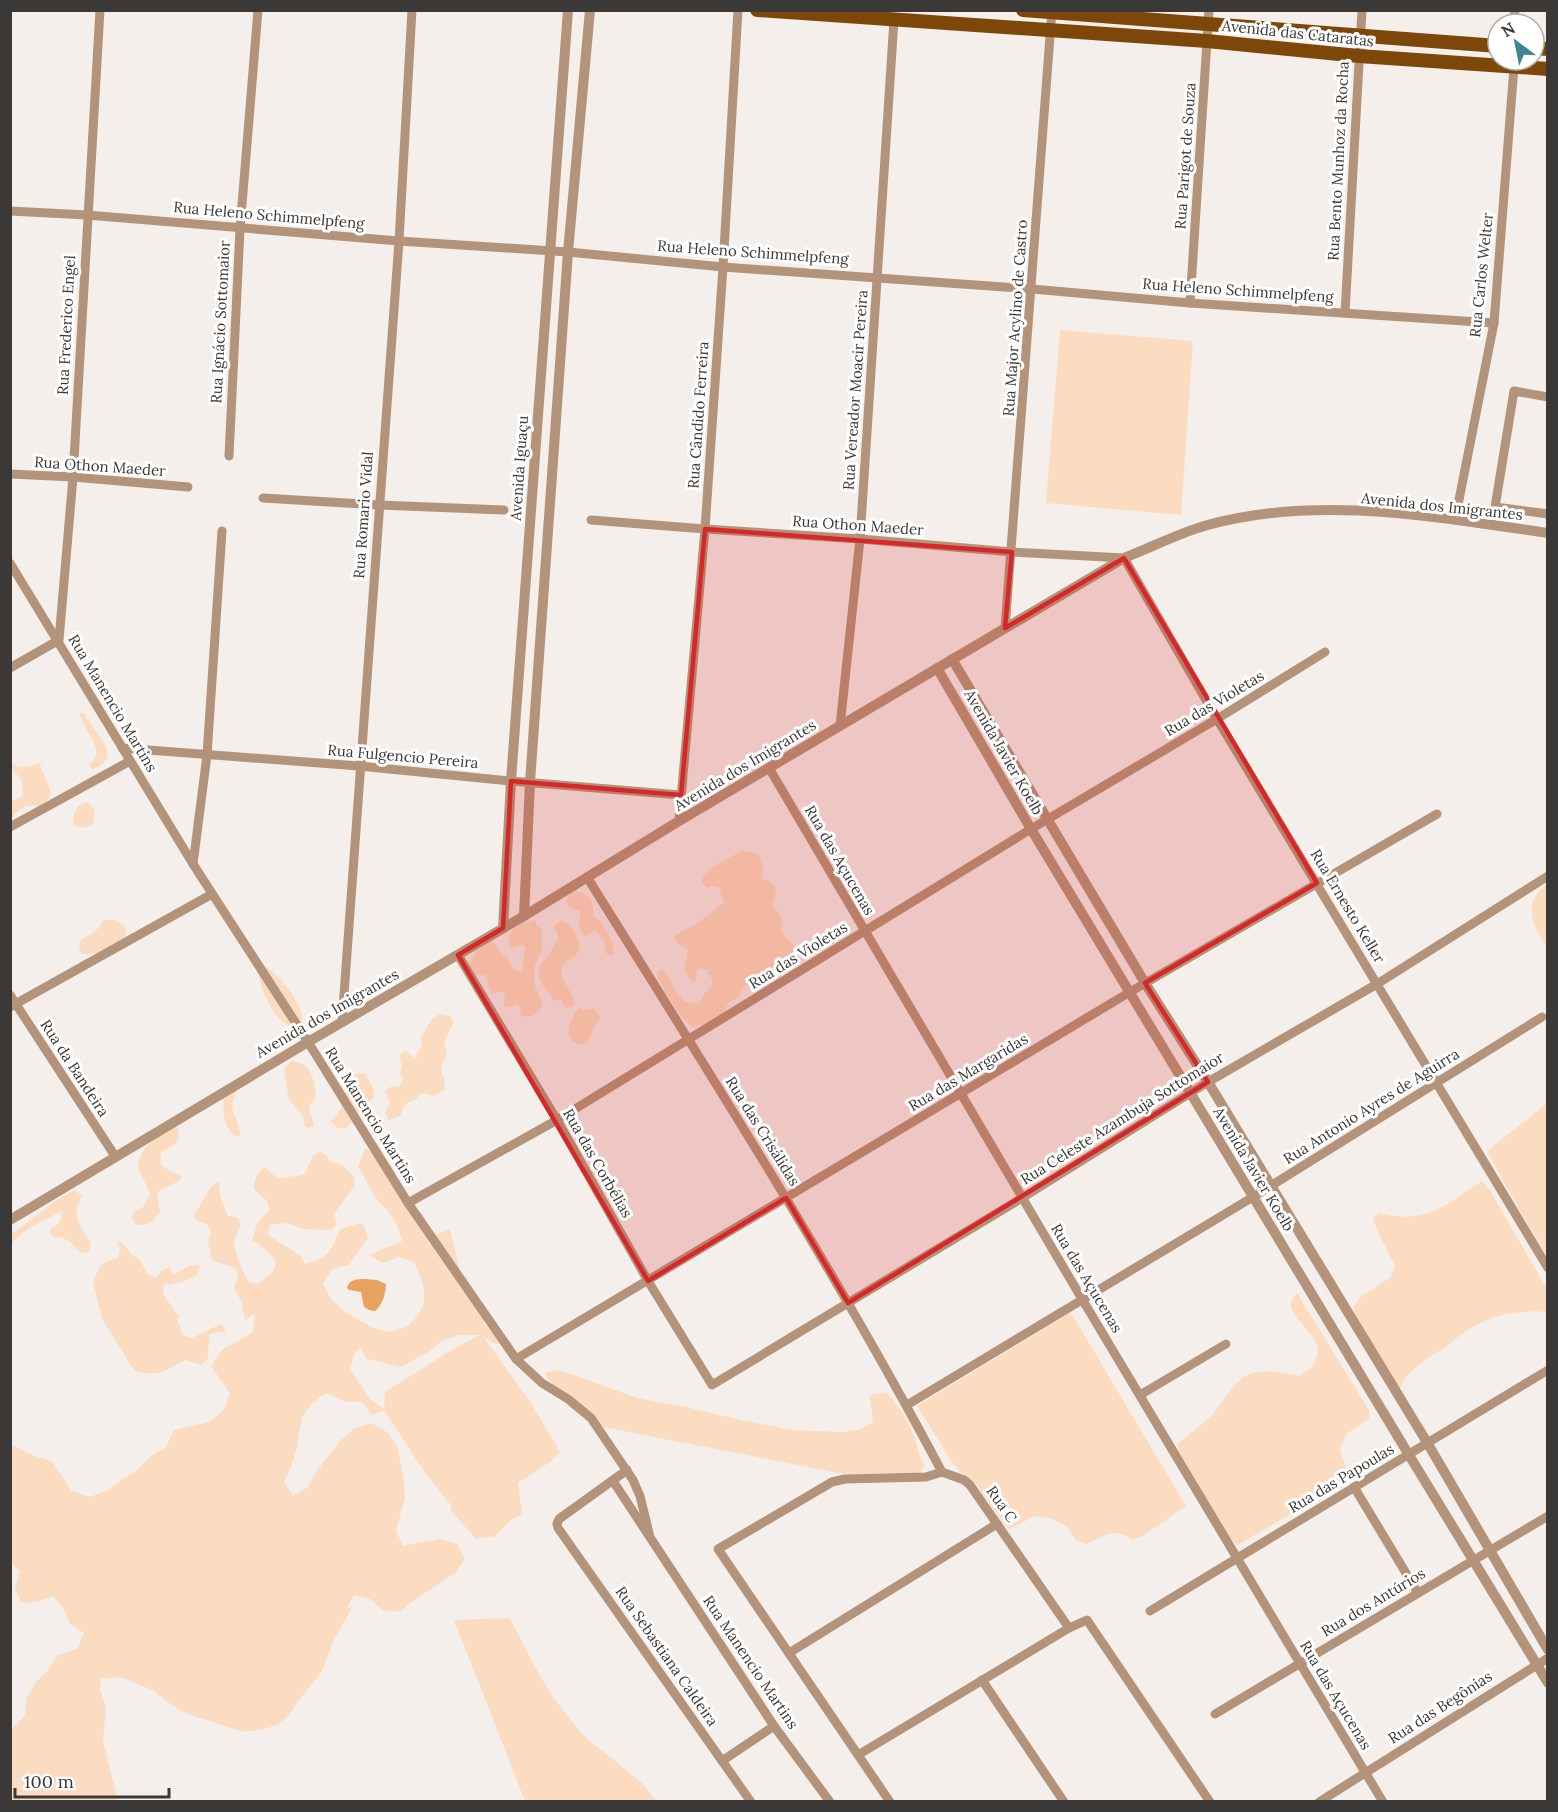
<svg xmlns="http://www.w3.org/2000/svg" width="1558" height="1812" viewBox="0 0 1558 1812" font-family="Lora,serif">
  <style>
    .green { fill: #fbdcc1; fill-rule: evenodd }
    .water { fill: #e9a361 }
    .lines { fill: none; stroke-linecap: round; stroke-linejoin: round }
    .minor { stroke: #b3947a; stroke-width: 9 }
    .tertiary { stroke: #b3947a; stroke-width: 10 }
    .primary { stroke: #7c4709; stroke-width: 14 }
    .marked { fill: #d62828; fill-opacity: 0.2; stroke: #d62828; stroke-width: 4.5; stroke-linejoin: round }
    .labels { text-anchor: middle; dominant-baseline: central; stroke-width: 6; stroke-linejoin: round; paint-order: stroke }
    .street-label { font-size: 15px; fill: #3b3937; stroke: #fff }
  </style>
  <rect width="100%" height="100%" fill="#f4efeb"/>
  <g class="green">
    <path d="M1060,330L1193,341L1181,515L1046,503Z"/>
    <path d="M79,713H84C91,730 128,758 92,769L89,766C91,763 93,761 95,758C102,747 82,726 79,713Z"/>
    <path d="M10,761C18,771 29,767 40,763C42,774 49,783 51,795L46,802L39,806C25,804 19,808 11,819V801L22,797C27,775 11,775 10,761Z"/>
    <path d="M86,802L90,804L95,811L93,824L85,828L76,827L73,823L74,814L78,806Z"/>
    <path d="M742,851L756,853L760,856L763,868L762,878C764,880 768,881 771,883C780,888 774,897 772,905L781,916L782,933L794,946L795,955L793,963L788,971L779,975L752,981L749,983L742,989L739,997L728,1003L725,1012L706,1024L693,1027C682,1021 660,985 657,973L662,969C678,983 672,1003 698,1004C705,997 702,994 711,988L713,980L708,974V970L699,968L697,971L696,980L693,982L684,971L688,950L678,943L675,939L676,935L696,924L725,902L720,895L722,891L720,888L712,886L707,888C688,875 732,857 742,851Z"/>
    <path d="M1547,884V947C1537,933 1524,910 1537,894C1540,891 1544,887 1547,884Z"/>
    <path d="M575,890C593,898 593,897 593,916L602,923L612,942L614,953L610,956L605,952V943L597,931H593L586,936C575,928 580,921 580,911L570,907L566,901L569,894Z"/>
    <path d="M113,919L124,926L126,935C114,948 99,955 82,954L79,950L80,941C89,934 99,932 102,921Z"/>
    <path d="M536,920V925L543,930L541,938C546,950 535,959 534,970C534,976 534,984 536,989C541,1000 547,1006 535,1014C530,1017 527,1017 521,1016L520,1007L517,1004L508,1007L504,1006L505,993L501,991L493,993C486,988 489,980 484,975H474C465,963 473,961 477,948L488,941H493L502,955L507,956C509,963 511,971 520,972L523,969C522,961 526,955 525,947L522,944L515,948L510,947C503,932 523,921 536,920Z"/>
    <path d="M560,921C570,922 577,936 580,945C580,954 572,958 565,962C564,965 562,969 561,972C561,980 573,993 575,1002L573,1006L566,1008L560,999L554,1001C549,991 534,978 540,966C542,962 547,958 549,955C553,949 554,943 559,938L554,926Z"/>
    <path d="M264,965C278,975 292,990 299,1007C302,1012 302,1020 303,1026C297,1026 290,1027 285,1023C272,1015 260,988 258,973Z"/>
    <path d="M579,1008L588,1010L593,1008L600,1017L599,1021L594,1026L588,1042L582,1045C561,1041 569,1020 579,1008Z"/>
    <path d="M440,1014L450,1016L453,1021C452,1029 447,1034 445,1040C444,1046 446,1050 447,1056C435,1075 445,1069 445,1089L434,1096L424,1093L420,1094L416,1099L405,1104L400,1116L389,1120L385,1113C394,1096 389,1105 385,1091L392,1086L399,1087L403,1079L400,1073L402,1066L399,1056L406,1050L413,1057L417,1058V1052L422,1046L421,1037L432,1019Z"/>
    <path d="M291,1061C313,1063 314,1080 316,1097C304,1109 312,1113 314,1125L310,1128L305,1127L303,1116L289,1099L284,1072L285,1068Z"/>
    <path d="M365,1073L373,1088L374,1097L345,1129L336,1127L331,1121C346,1106 343,1097 349,1079L356,1074Z"/>
    <path d="M238,1089C224,1113 239,1113 240,1135L235,1137L226,1125L224,1116L223,1099Z"/>
    <path d="M1547,1103V1256L1507,1188L1487,1151Z"/>
    <path d="M175,1126L179,1130C180,1146 171,1145 161,1153L160,1162L162,1166L182,1177C175,1186 163,1185 157,1194L160,1212C154,1220 148,1226 137,1225L131,1217L134,1213L143,1207L150,1195C148,1185 140,1176 139,1168C135,1149 162,1134 175,1126Z"/>
    <path d="M365,1149L382,1154L393,1168L398,1186L409,1203L423,1214L429,1230L428,1248L433,1236L450,1229L462,1281L482,1308L484,1325L498,1335L513,1343L496,1344L483,1336L531,1403L560,1452L550,1462L518,1483L522,1514L511,1520L495,1536L476,1539L451,1511V1505L425,1473L384,1410L372,1415L362,1402H345L326,1393L312,1404L302,1417L296,1450L291,1467L284,1482L293,1496L308,1487L316,1472L340,1441L353,1429L371,1423L387,1432L397,1446L404,1480L405,1498L396,1531L403,1546L439,1539L457,1544L465,1559L455,1573L413,1601L400,1612L383,1610L370,1599L354,1595L346,1609L352,1607L334,1640L321,1673L299,1700L290,1714L277,1725L261,1730L244,1732L196,1717L179,1710L152,1690L120,1677L101,1679L100,1690L106,1706L103,1741L118,1801L11,1802V1730L25,1716L26,1699L36,1682L48,1670L58,1655L77,1649L84,1633L70,1624L64,1609L53,1596L37,1602L21,1603L15,1588L20,1571L11,1562L10,1444L35,1456L52,1461L71,1490L89,1497L106,1491L137,1470L151,1456L166,1447L174,1430L210,1422L224,1410L230,1393L211,1366L222,1350L253,1332L255,1315H251L245,1321L242,1303L234,1288L238,1276L235,1268C227,1264 220,1264 212,1260L208,1242L211,1232L207,1224L199,1222L193,1217L211,1187L219,1181C219,1194 222,1204 228,1216L237,1217L241,1225C239,1231 235,1237 234,1242C233,1248 245,1278 249,1282L258,1284L273,1272L276,1263C272,1254 262,1245 252,1241L257,1224L269,1210L268,1202L254,1189C254,1179 256,1173 265,1167L278,1179C287,1176 296,1177 305,1174L312,1157L319,1151L326,1155L331,1162L340,1164L353,1175L355,1185L334,1214L337,1224L331,1230L304,1229L287,1223L269,1225L268,1235L301,1256L305,1264C329,1257 331,1252 340,1229L357,1224H363L368,1238L349,1265L332,1269L323,1284L331,1299L344,1311L373,1328L390,1332L409,1326C412,1320 419,1316 421,1310C429,1294 421,1277 414,1262L399,1257L383,1263L369,1255L402,1241L397,1225L387,1210L375,1197L358,1166ZM460,1335H480L453,1349L385,1392L384,1409L370,1399L350,1369L354,1354L360,1348L367,1359L401,1367L430,1351L443,1340Z"/>
    <path d="M1482,1181L1489,1189L1547,1289V1312C1516,1310 1489,1315 1463,1333C1457,1337 1451,1343 1445,1347C1428,1359 1409,1367 1401,1387H1396L1356,1319L1353,1308L1359,1298L1391,1277L1395,1266L1378,1232L1373,1218L1379,1213C1425,1225 1446,1205 1482,1181Z"/>
    <path d="M75,1190L82,1196C70,1218 81,1225 91,1244L89,1253L80,1252C71,1243 67,1236 53,1237L49,1230L56,1226L61,1220V1211C43,1222 24,1228 11,1244V1234C33,1220 51,1201 75,1190Z"/>
    <path d="M117,1240L122,1243L133,1256L139,1259L148,1274L156,1278L161,1271L169,1267L173,1275L191,1265L200,1266L197,1275L182,1282L164,1285L163,1294L179,1317L177,1319L183,1335L192,1338L221,1324L226,1331L209,1334C210,1343 207,1350 208,1359L201,1365L185,1360C166,1371 157,1377 135,1371L130,1364L102,1319L93,1282L101,1264L118,1258L120,1249Z"/>
    <path d="M1297,1293L1370,1412L1369,1419L1346,1434L1340,1450L1346,1467L1341,1484L1238,1545L1232,1541L1221,1524L1180,1453L1177,1445C1188,1434 1202,1425 1213,1414C1222,1403 1235,1381 1247,1375C1263,1368 1283,1373 1299,1376L1314,1365C1316,1360 1319,1351 1317,1346C1313,1328 1277,1311 1297,1293Z"/>
    <path d="M1068,1314L1073,1316L1186,1506L1143,1536L1133,1540C1113,1527 1107,1534 1087,1544L1076,1540L1067,1527L1053,1519L1035,1516L1010,1529L1003,1524L977,1485L961,1473L952,1462L917,1406Z"/>
    <path d="M554,1370L571,1374L637,1398L686,1407L741,1420L792,1430L841,1432L859,1430L873,1422L870,1395L886,1392C898,1405 909,1421 915,1438C918,1449 919,1456 925,1466L920,1474H844L603,1427C586,1409 557,1395 545,1374Z"/>
    <path d="M510,1618L535,1667L554,1699L583,1735L643,1784L657,1801H525L454,1620Z"/>
  </g>
  <path class="water" d="M365,1279L377,1280L386,1284C386,1293 382,1306 375,1311L369,1310L364,1307L361,1292L349,1290L347,1288C349,1279 358,1279 365,1279Z"/>
  <g class="lines">
    <g class="minor">
      <path d="M1513,24L1515,10"/>
      <path d="M10,211L87,215L399,241L568,252L723,267L1032,289L1190,303L1494,323"/>
      <path d="M1190,303L1209,10"/>
      <path d="M1345,313L1362,10"/>
      <path d="M1548,397L1514,391L1495,507L1548,514"/>
      <path d="M229,456L240,229L258,10"/>
      <path d="M10,474L73,477L188,487"/>
      <path d="M263,498L379,505L504,510"/>
      <path d="M591,520L705,529L860,539L1012,552L1124,558L1217,719L1548,1268"/>
      <path d="M1455,520L1494,323L1514,67"/>
      <path d="M10,563L193,864L308,1042L408,1203L516,1359L542,1383L568,1399L591,1418L633,1480L640,1496L650,1537"/>
      <path d="M1005,628L1052,10"/>
      <path d="M10,668L59,640L73,477L100,10"/>
      <path d="M840,726L860,539L894,20"/>
      <path d="M122,748L359,766L511,781L681,795"/>
      <path d="M769,768L1082,1299L1383,1802"/>
      <path d="M679,821L705,529L723,267L738,10"/>
      <path d="M10,827L130,761"/>
      <path d="M193,864L207,755L222,531"/>
      <path d="M587,877C709,1073 834,1268 942,1472L964,1480L970,1485L1069,1628"/>
      <path d="M458,955L557,1120L648,1281L712,1385L1022,1198L1208,1082L1377,984L1548,876"/>
      <path d="M10,995L115,1156"/>
      <path d="M10,1007L212,894"/>
      <path d="M342,1022L399,241L412,10"/>
      <path d="M408,1203L557,1120L1031,829L1217,719L1325,652"/>
      <path d="M516,1359L1130,992L1437,814"/>
      <path d="M1140,1395L1226,1344"/>
      <path d="M907,1405L1253,1197L1542,1017"/>
      <path d="M627,1470L559,1519L557,1524L558,1528L751,1802"/>
      <path d="M613,1481L774,1726L830,1802"/>
      <path d="M1354,1487L1418,1593"/>
      <path d="M1150,1611L1548,1370"/>
      <path d="M789,1653L997,1524"/>
      <path d="M982,1680L1064,1802"/>
      <path d="M1215,1714L1548,1516"/>
      <path d="M858,1755L1069,1628L1087,1620L1210,1802"/>
      <path d="M722,1761L774,1726"/>
      <path d="M890,1802L718,1549L832,1482L845,1479L926,1477L942,1472"/>
      <path d="M1319,1802L1548,1658"/>
    </g>
    <g class="tertiary">
      <path d="M952,659L1145,983L1208,1082L1428,1444L1548,1650"/>
      <path d="M937,668L1031,829L1409,1455L1548,1683"/>
      <path d="M524,916L530,782L568,252L590,10"/>
      <path d="M503,928L511,781L568,10"/>
      <path d="M10,1220L308,1042L524,916L679,821L1124,558C1150,548 1177,534 1204,526C1315,494 1436,517 1548,533"/>
    </g>
    <g class="primary">
      <path d="M757,10L1207,41L1359,56L1548,69"/>
      <path d="M1023,10L1498,46"/>
      <path d="M1534,48L1548,49"/>
    </g>
  </g>
  <path class="marked" d="M705,529L1012,552L1005,628L1124,558L1317,883L1145,983L1208,1082L848,1303L786,1198L648,1281L458,955L503,928L511,781L681,795Z"/>
  <g class="labels">
    <g class="street-label">
      <text transform="translate(1298 33) rotate(6)">Avenida das Cataratas</text>
      <text transform="translate(1185 156) rotate(-86)">Rua Parigot de Souza</text>
      <text transform="translate(1338 161) rotate(-87)">Rua Bento Munhoz da Rocha</text>
      <text transform="translate(269 215) rotate(5)">Rua Heleno Schimmelpfeng</text>
      <text transform="translate(753 252) rotate(4)">Rua Heleno Schimmelpfeng</text>
      <text transform="translate(1481 275) rotate(-84)">Rua Carlos Welter</text>
      <text transform="translate(1238 290) rotate(4)">Rua Heleno Schimmelpfeng</text>
      <text transform="translate(1015 318) rotate(-86)">Rua Major Acylino de Castro</text>
      <text transform="translate(220 322) rotate(-87)">Rua Ignácio Sottomaior</text>
      <text transform="translate(66 325) rotate(-87)">Rua Frederico Engel</text>
      <text transform="translate(855 390) rotate(-86)">Rua Vereador Moacir Pereira</text>
      <text transform="translate(698 415) rotate(-86)">Rua Cândido Ferreira</text>
      <text transform="translate(100 466) rotate(4)">Rua Othon Maeder</text>
      <text transform="translate(519 468) rotate(-86)">Avenida Iguaçu</text>
      <text transform="translate(1442 506) rotate(6)">Avenida dos Imigrantes</text>
      <text transform="translate(363 515) rotate(-86)">Rua Romario Vidal</text>
      <text transform="translate(858 525) rotate(4)">Rua Othon Maeder</text>
      <text transform="translate(113 703) rotate(59)">Rua Manencio Martins</text>
      <text transform="translate(1214 703) rotate(-31)">Rua das Violetas</text>
      <text transform="translate(1004 752) rotate(60)">Avenida Javier Koelb</text>
      <text transform="translate(403 756) rotate(5)">Rua Fulgencio Pereira</text>
      <text transform="translate(745 765) rotate(-31)">Avenida dos Imigrantes</text>
      <text transform="translate(840 860) rotate(60)">Rua das Açucenas</text>
      <text transform="translate(1348 906) rotate(59)">Rua Ernesto Keller</text>
      <text transform="translate(798 955) rotate(-32)">Rua das Violetas</text>
      <text transform="translate(327 1013) rotate(-30)">Avenida dos Imigrantes</text>
      <text transform="translate(75 1068) rotate(57)">Rua da Bandeira</text>
      <text transform="translate(968 1072) rotate(-31)">Rua das Margaridas</text>
      <text transform="translate(1371 1106) rotate(-32)">Rua Antonio Ayres de Aguirra</text>
      <text transform="translate(371 1115) rotate(58)">Rua Manencio Martins</text>
      <text transform="translate(1122 1118) rotate(-32)">Rua Celeste Azambuja Sottomaior</text>
      <text transform="translate(763 1131) rotate(58)">Rua das Crisálidas</text>
      <text transform="translate(598 1163) rotate(60)">Rua das Corbélias</text>
      <text transform="translate(1254 1169) rotate(59)">Avenida Javier Koelb</text>
      <text transform="translate(1087 1278) rotate(59)">Rua das Açucenas</text>
      <text transform="translate(1341 1478) rotate(-31)">Rua das Papoulas</text>
      <text transform="translate(1002 1504) rotate(55)">Rua C</text>
      <text transform="translate(1373 1602) rotate(-31)">Rua dos Antúrios</text>
      <text transform="translate(667 1656) rotate(55)">Rua Sebastiana Caldeira</text>
      <text transform="translate(751 1662) rotate(56)">Rua Manencio Martins</text>
      <text transform="translate(1336 1695) rotate(59)">Rua das Açucenas</text>
      <text transform="translate(1440 1707) rotate(-33)">Rua das Begônias</text>
    </g>
  </g>
  <rect width="1558" height="1812" fill="none" stroke="#3b3937" stroke-width="24"/>
  <g transform="translate(1516 42) rotate(328)"><circle r="28" fill="#ffffff" stroke="#b1b0af" stroke-width="1.5"/>
  <path d="M0-4.5L10 22L0 15L-10 22Z" fill="#418593"/>
  <text y="-9" font-size="16" font-weight="bold" text-anchor="middle" fill="#3b3937">N</text>
  </g>
  <path d="M15 1788v9h154v-9" fill="none" stroke="#3b3937" stroke-width="3"/>
  <text x="24" y="1788" font-size="18" fill="#3b3937" stroke="#ffffff" stroke-width="4.5" paint-order="stroke">100 m</text>
</svg>
